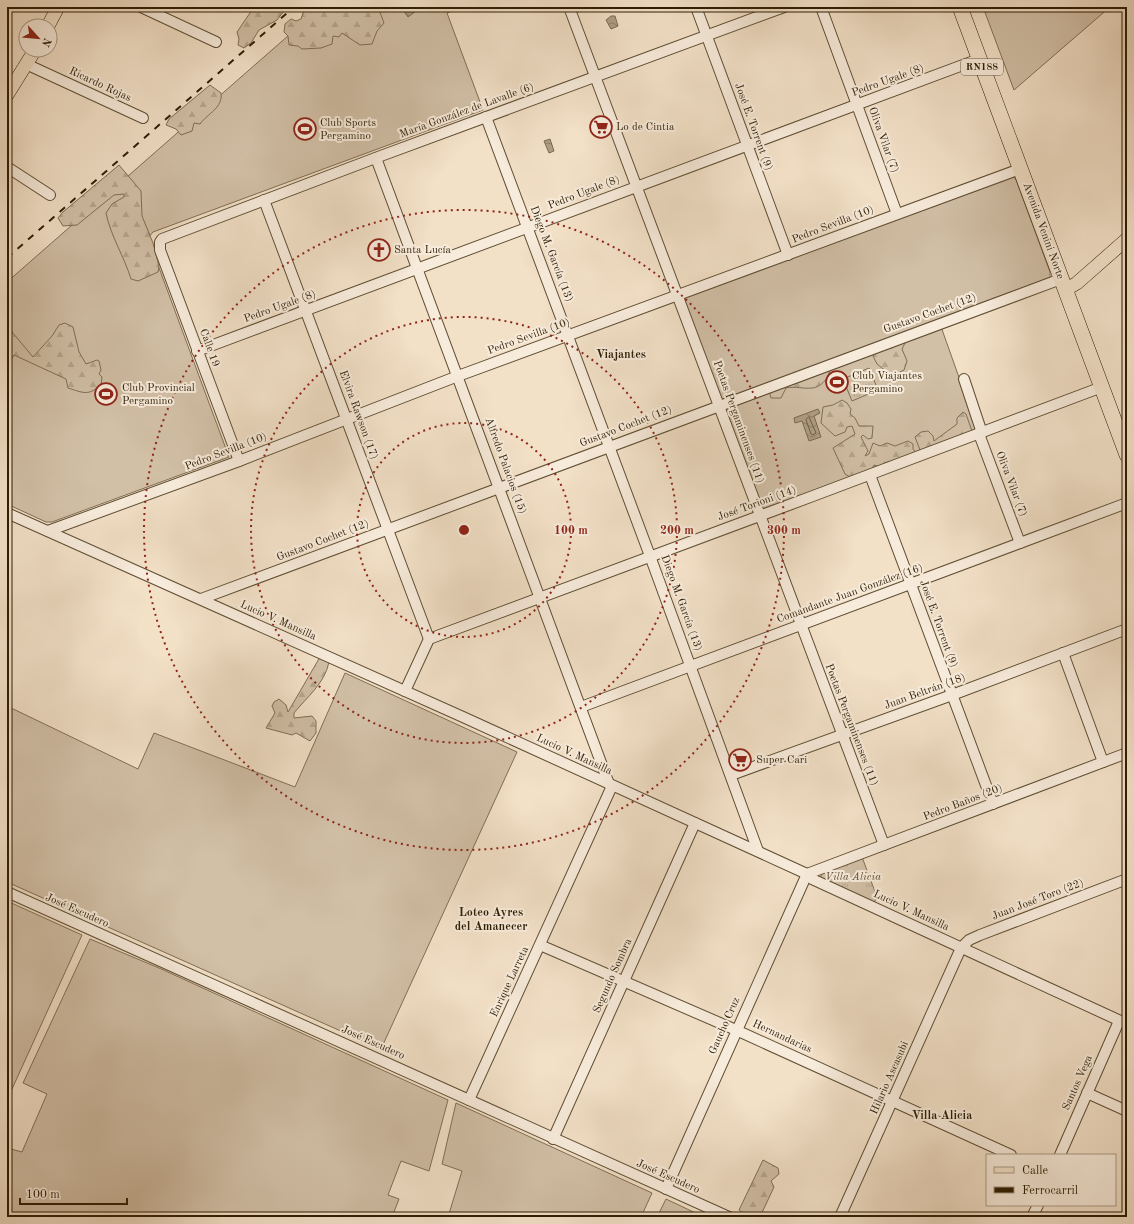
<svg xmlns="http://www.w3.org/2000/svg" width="1134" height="1224" viewBox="0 0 1134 1224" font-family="'Old Standard TT',serif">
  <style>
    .grass { fill: #d1bfa6; stroke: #806e54 }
    .forest { fill: url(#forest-firs); stroke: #806e54 }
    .park { fill: url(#park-tufts); stroke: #806e54 }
    .water { fill: url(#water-waves); stroke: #7b6a50 }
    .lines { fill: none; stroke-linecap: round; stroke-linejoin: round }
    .shore { stroke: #6e5e43; stroke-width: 1 }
    .minor-casing { stroke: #5f4e33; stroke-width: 12 }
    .major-casing { stroke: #2e1d02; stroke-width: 14 }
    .highway-casing { stroke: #2e1d02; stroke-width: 16 }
    .minor { stroke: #f7ebdb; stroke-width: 10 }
    .major { stroke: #f2e0c7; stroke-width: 13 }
    .highway { stroke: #f2e0c7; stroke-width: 15 }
    .rail { stroke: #2e1d02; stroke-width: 2; stroke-dasharray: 7 7; stroke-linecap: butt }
    .ring { fill: none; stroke: #8f2418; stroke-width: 2; stroke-dasharray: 2 4 }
    .labels { text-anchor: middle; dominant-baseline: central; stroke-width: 4; stroke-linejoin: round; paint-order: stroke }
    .shield { fill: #f7ebdb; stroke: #6a5b43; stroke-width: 1 }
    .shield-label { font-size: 10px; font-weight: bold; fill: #2e1d02 }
    .street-label { font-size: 11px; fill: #2e1d02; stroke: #f7ebdb }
    .poi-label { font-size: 11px; fill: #2e1d02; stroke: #f7ebdb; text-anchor: start }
    .park-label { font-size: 11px; font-style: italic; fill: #5f4e33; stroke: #f7ebdb }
    .neighbourhood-label { font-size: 12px; font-weight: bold; fill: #2e1d02; stroke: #f7ebdb }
    .centre { fill: #8f2418; stroke: #f7ebdb; stroke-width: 2 }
    .ring-label { font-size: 12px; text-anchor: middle; font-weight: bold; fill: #8f2418; stroke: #f7ebdb; stroke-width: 4; stroke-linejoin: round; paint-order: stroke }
  </style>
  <defs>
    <pattern id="forest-firs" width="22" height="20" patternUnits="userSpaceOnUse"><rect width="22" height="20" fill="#d1bfa6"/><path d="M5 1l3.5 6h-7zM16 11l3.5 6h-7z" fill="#b4a48d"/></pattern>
    <pattern id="park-tufts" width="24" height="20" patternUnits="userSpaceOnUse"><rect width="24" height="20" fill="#d1bfa6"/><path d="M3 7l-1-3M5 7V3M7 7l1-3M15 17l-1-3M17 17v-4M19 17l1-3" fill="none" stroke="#b4a48d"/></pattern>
    <pattern id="water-waves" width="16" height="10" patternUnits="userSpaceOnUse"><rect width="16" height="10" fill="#af9e84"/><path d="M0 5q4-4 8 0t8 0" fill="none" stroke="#8f806a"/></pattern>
  </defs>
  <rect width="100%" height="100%" fill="#f2e0c7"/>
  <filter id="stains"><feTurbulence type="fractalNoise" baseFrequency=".005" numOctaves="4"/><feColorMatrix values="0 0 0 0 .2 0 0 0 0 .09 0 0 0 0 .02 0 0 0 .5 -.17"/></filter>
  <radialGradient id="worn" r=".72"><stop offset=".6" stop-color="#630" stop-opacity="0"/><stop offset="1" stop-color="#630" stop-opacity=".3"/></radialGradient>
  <g class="grass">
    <path d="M321,7H462L447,13L483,110L153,232L148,238L229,457L52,522H46L7,504V282Z"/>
    <path d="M983,7H1110L1014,90Z"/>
    <path d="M1013,176L1016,180L1050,272V277L939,321L978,431L765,510L762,509L684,301L686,297Z"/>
    <path d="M345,673L517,752L381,1049L7,882V706L138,769L154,733L295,787Z"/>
    <path d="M7,901L82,935L7,1100Z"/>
    <path d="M90,939L159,968L448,1100L429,1171L401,1161L388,1195L399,1199L392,1217H7V1148L22,1152L47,1094L23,1083Z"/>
    <path d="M456,1103L652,1193L641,1217H448L462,1171L442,1164Z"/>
    <path d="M666,1199L704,1217H657Z"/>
  </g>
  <g class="forest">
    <path d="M254,7H287L277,20L259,30L251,43L244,48L238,45L239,39L237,32Z"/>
    <path d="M305,7H378L384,23L377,31L372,44L360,45L342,33L339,37L333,36L332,44L321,48L302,49L298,46L289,45L288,36L284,32L285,24L291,19L296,21L301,19Z"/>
    <path d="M210,85L221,93C223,108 208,113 200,124L194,123L192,131L181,135L176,129L166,125L169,119Z"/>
    <path d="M119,165L141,191L142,216L153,243L159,266L158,272L138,281L131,279C124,256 111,237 106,213L112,204L124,197V194L114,195L77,225L63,226L58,218L63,212Z"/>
    <path d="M65,323L73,327L79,352L86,364L97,360L99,361L101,370L99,374L102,377L101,385C88,396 84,393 68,388L66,379L14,355L10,362L7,361V326L33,357L52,336L59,325Z"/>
    <path d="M907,339L902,349L907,361L904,370L892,376L877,364L873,356L876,350L892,348L896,342Z"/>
    <path d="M829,368C832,376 820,388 812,388C803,389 796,386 786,388L781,398H771L769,390Z"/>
    <path d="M842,400L847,403L851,409L850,414L855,418L859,426H873L872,438L868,439L863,435L861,437L868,451L865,456L869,454L873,443L880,446L887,443L895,446L908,441L913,444V449L917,454L884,463L880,467L874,465L871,471L850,477L845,474L833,448L855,434L852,426L847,427L845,432L835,436L821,423L823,407L833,405Z"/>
    <path d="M963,412L966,414L972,431L922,452L920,450L915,437L921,432L928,431L933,436L934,441L957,424V418Z"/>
    <path d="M320,657L329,662C325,683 307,697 294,713V718L312,716L316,721V733L310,741L296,733L292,735L266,728L275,713L272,706L274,702L279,699L286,705L288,712Z"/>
    <path d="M763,1160L778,1168L779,1174L771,1181L774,1187L760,1217H747L739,1210Z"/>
  </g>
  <g class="park">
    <path d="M869,368L878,390L852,401L843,379Z"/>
    <path d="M862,857L877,897L874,903L821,878V874Z"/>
  </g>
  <g class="water">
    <path d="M401,7H419L420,8L408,17Z"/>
    <path d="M611,16H615L618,26L611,29L606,20Z"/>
    <path d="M550,139L554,151L549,153L544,141Z"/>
    <path d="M818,409L820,413L814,416L821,437L809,441L802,421L795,423L794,418Z"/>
  </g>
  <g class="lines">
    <path class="shore" d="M809,417L816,433L813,435L811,434L806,420Z"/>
    <g class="minor-casing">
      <g id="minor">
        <path d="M141,7L216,42"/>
        <path d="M569,7L884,845"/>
        <path d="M696,7L788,255"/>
        <path d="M821,7L897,214"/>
        <path d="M26,64L143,118"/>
        <path d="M486,117L650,556L758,851"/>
        <path d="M376,158L609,784"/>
        <path d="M7,167L50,195"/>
        <path d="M264,200L429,639"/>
        <path d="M197,351L979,59"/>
        <path d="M964,379L982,433"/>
        <path d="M979,434L1020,543"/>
        <path d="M239,461L160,250V242L162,239L378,157L784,7"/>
        <path d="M870,475L993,804"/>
        <path d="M7,513L463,717L807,874L812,879L1127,1024"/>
        <path d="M48,531L239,461L458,376L1020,169"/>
        <path d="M201,599L1061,279"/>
        <path d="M1063,653L1103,762"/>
        <path d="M405,691L429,639L813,496L1102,387"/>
        <path d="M581,707L1127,503"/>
        <path d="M731,775L952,695L1127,629"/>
        <path d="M7,892L729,1217"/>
        <path d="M540,945L736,1030L1011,1155"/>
        <path d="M1087,1093L1127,1111"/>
        <path d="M469,1100L612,786"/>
        <path d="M553,1139L695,823"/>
        <path d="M1060,1155L1119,1021"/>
        <path d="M666,1189L807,874L1127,753"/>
        <path d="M840,1217L961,948L969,940L980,935L1127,879"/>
        <path d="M1032,1217L1038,1205"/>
      </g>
    </g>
    <g class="major-casing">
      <g id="major">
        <path d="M48,26L58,7"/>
        <path d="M7,95L35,50"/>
        <path d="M1065,290L1077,283L1127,239"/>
      </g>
    </g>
    <g class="highway-casing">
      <path id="highway" d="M960,7L1127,455"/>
    </g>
    <use href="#minor" class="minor"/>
    <use href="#major" class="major"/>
    <use href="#highway" class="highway"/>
    <path class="rail" d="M7,258L294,7"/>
  </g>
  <g class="ring">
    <circle cx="464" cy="530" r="107"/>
    <circle cx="464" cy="530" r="213"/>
    <circle cx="464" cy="530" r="320"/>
  </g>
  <defs>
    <g id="supermarket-ring" transform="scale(1.15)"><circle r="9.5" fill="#f7ebdb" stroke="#8f2418" stroke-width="1.5"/><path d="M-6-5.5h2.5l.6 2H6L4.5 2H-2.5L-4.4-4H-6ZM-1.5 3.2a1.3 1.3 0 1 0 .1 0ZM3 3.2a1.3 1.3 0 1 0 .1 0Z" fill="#8f2418"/></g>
    <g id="stadium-ring" transform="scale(1.15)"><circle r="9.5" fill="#f7ebdb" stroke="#8f2418" stroke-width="1.5"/><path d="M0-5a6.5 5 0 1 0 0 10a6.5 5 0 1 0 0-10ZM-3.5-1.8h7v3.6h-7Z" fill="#8f2418"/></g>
    <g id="church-ring" transform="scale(1.15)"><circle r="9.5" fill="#f7ebdb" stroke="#8f2418" stroke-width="1.5"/><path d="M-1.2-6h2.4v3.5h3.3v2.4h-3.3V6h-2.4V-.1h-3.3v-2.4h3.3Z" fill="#8f2418"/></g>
  </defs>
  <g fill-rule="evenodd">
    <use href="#supermarket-ring" x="601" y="127"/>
    <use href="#stadium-ring" x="305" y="129"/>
    <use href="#church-ring" x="379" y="250"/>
    <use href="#stadium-ring" x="837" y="382"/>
    <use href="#stadium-ring" x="106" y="394"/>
    <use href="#supermarket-ring" x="740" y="760"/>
  </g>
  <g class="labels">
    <rect class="shield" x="961" y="59" width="42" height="16" rx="3"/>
    <g class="shield-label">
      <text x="982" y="67">RN188</text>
    </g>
    <g class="street-label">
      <text transform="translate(888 81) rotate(-20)">Pedro Ugale (8)</text>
      <text transform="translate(100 85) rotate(25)">Ricardo Rojas</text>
      <text transform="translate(467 111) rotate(-20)">María González de Lavalle (6)</text>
      <text transform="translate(753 127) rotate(70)">José E. Torrent (9)</text>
      <text transform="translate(883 140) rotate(70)">Oliva Vilar (7)</text>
      <text transform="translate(584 193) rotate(-21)">Pedro Ugale (8)</text>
      <text transform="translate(833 225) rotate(-21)">Pedro Sevilla (10)</text>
      <text transform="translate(1043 231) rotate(70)">Avenida Venini Norte</text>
      <text transform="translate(551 254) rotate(69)">Diego M. García (13)</text>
      <text transform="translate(280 307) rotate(-20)">Pedro Ugale (8)</text>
      <text transform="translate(930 314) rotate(-20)">Gustavo Cochet (12)</text>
      <text transform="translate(529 337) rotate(-20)">Pedro Sevilla (10)</text>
      <text transform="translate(209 348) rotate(70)">Calle 19</text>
      <text transform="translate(358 415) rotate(70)">Elvira Rawson (17)</text>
      <text transform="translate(738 422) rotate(70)">Poetas Pergaminenses (11)</text>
      <text transform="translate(626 427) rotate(-21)">Gustavo Cochet (12)</text>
      <text transform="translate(226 452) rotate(-21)">Pedro Sevilla (10)</text>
      <text transform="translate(505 466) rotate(70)">Alfredo Palacios (15)</text>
      <text transform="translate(1011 484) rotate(69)">Oliva Vilar (7)</text>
      <text transform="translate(757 504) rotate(-20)">José Torioni (14)</text>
      <text transform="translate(323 541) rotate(-21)">Gustavo Cochet (12)</text>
      <text transform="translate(850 594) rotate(-20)">Comandante Juan González (16)</text>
      <text transform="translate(681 603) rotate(70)">Diego M. García (13)</text>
      <text transform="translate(278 621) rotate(24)">Lucio V. Mansilla</text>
      <text transform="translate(938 624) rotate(70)">José E. Torrent (9)</text>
      <text transform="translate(925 692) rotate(-20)">Juan Beltrán (18)</text>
      <text transform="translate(851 725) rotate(69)">Poetas Pergaminenses (11)</text>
      <text transform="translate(574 755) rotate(25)">Lucio V. Mansilla</text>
      <text transform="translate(963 803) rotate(-21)">Pedro Baños (20)</text>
      <text transform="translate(1038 900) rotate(-21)">Juan José Toro (22)</text>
      <text transform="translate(77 911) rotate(24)">José Escudero</text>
      <text transform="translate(911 911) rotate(25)">Lucio V. Mansilla</text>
      <text transform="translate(613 976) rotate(-66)">Segundo Sombra</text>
      <text transform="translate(510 982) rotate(-65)">Enrique Larreta</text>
      <text transform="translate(725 1026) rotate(-66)">Gaucho Cruz</text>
      <text transform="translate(782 1037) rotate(25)">Hernandarias</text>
      <text transform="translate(373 1043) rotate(24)">José Escudero</text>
      <text transform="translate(890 1078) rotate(-66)">Hilario Ascasubi</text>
      <text transform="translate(1078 1083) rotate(-66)">Santos Vega</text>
      <text transform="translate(668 1177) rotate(24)">José Escudero</text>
    </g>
    <g class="poi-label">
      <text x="320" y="123">Club Sports<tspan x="320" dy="13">Pergamino</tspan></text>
      <text x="616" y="127">Lo de Cintia</text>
      <text x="394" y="250">Santa Lucía</text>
      <text x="852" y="376">Club Viajantes<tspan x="852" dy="13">Pergamino</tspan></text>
      <text x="122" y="388">Club Provincial<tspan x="122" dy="13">Pergamino</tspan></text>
      <text x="756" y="760">Super Cari</text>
    </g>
    <g class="park-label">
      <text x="853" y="877">Villa Alicia</text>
    </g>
    <g class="neighbourhood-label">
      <text x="621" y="355">Viajantes</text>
      <text x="491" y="913">Loteo Ayres<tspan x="491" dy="14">del Amanecer</tspan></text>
      <text x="942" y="1116">Villa Alicia</text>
    </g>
  </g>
  <circle cx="464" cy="530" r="6" class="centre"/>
  <g class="ring-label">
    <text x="571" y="534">100 m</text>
    <text x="677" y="534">200 m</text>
    <text x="784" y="534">300 m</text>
  </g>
  <rect width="1134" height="1224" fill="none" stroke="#f2e0c7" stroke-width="24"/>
  <rect x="8" y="8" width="1118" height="1208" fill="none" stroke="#2e1d02" stroke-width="2"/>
  <rect x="12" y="12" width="1110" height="1200" fill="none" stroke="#2e1d02"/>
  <rect x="986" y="1154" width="130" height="52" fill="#f7ebdb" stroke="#a79984"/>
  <rect x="994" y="1167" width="20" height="6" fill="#f2e0c7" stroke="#a79984"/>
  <text x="1022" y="1174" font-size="12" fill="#2e1d02">Calle</text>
  <rect x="994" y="1187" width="20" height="6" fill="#2e1d02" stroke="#a79984"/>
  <text x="1022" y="1194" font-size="12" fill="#2e1d02">Ferrocarril</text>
  <g transform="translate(38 38) rotate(117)"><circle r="19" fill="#f7ebdb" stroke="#a79984"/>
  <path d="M0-3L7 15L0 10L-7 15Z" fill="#8f2418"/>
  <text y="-6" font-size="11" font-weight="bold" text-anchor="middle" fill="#2e1d02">N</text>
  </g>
  <path d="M20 1198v6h107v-6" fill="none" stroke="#2e1d02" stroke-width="2"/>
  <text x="26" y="1198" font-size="12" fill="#2e1d02" stroke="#f7ebdb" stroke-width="3" paint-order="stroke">100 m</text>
  <rect width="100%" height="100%" filter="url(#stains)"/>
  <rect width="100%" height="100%" fill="url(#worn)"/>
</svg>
